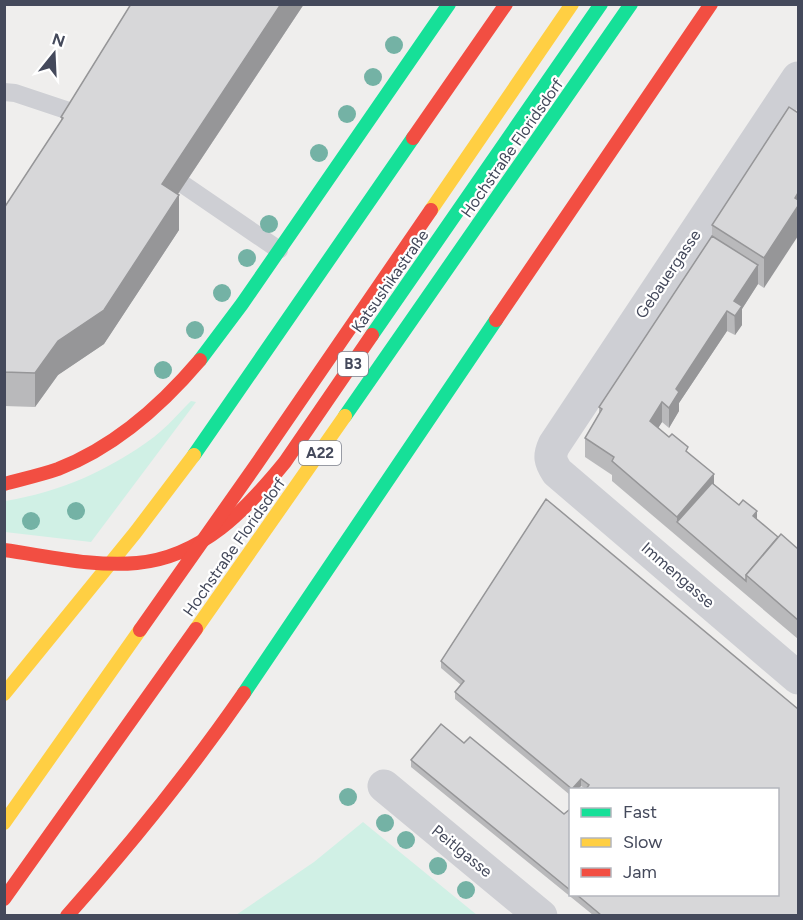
<svg xmlns="http://www.w3.org/2000/svg" width="803" height="920" viewBox="0 0 803 920" font-family="Figtree,sans-serif">
  <style>
    .green { fill: #d0f0e5 }
    .lines { fill: none; stroke-linecap: round; stroke-linejoin: round }
    .lane { stroke: #cecfd4; stroke-width: 18 }
    .street { stroke: #cecfd4; stroke-width: 33 }
    .fast { stroke: #16e098; stroke-width: 14 }
    .slow { stroke: #ffcf43; stroke-width: 14 }
    .jam { stroke: #f24e42; stroke-width: 14 }
    .tree { fill: #74b2a5 }
    .wall { fill: #b9b9bb }
    .shaded-wall { fill: #969698 }
    .building { fill: #d7d7d9; stroke: #969698; stroke-width: 1.5 }
    .labels { text-anchor: middle; dominant-baseline: central; stroke-width: 4.5; stroke-linejoin: round; paint-order: stroke }
    .shield { fill: #fff; stroke: #7c808c; stroke-width: 1.5 }
    .shield-label { font-size: 15px; font-weight: bold; fill: #44495b }
    .street-label { font-size: 16px; fill: #44495b; stroke: #fff }
  </style>
  <rect width="100%" height="100%" fill="#efeeed"/>
  <g class="green">
    <path d="M191,401L196,402L91,542L5,532V501C60,492 108,471 154,437C167,427 179,413 191,401Z"/>
    <path d="M363,822L477,915H236L314,862Z"/>
  </g>
  <g class="lines">
    <g class="lane">
      <path d="M4,92L15,93L75,113"/>
      <path d="M184,185L279,250"/>
    </g>
    <g class="street">
      <path d="M798,78L554,445C549,456 550,461 557,472L798,678"/>
      <path d="M384,786L541,916"/>
    </g>
    <g class="fast">
      <path d="M372,335L601,4"/>
      <path d="M200,360L242,304L449,4"/>
      <path d="M345,416L631,4"/>
      <path d="M194,455L413,138"/>
      <path d="M244,693L496,320"/>
    </g>
    <g class="slow">
      <path d="M431,210L572,4"/>
      <path d="M196,629L345,416"/>
      <path d="M4,694L135,533L194,455"/>
      <path d="M4,823L140,630"/>
    </g>
    <g class="jam">
      <path d="M413,138L506,4"/>
      <path d="M496,320L711,4"/>
      <path d="M4,484C22,479 41,475 58,469C115,447 161,406 200,360"/>
      <path d="M4,550C48,556 93,567 137,563C202,557 246,510 285,462L372,335"/>
      <path d="M140,630L256,465L431,210"/>
      <path d="M4,899L196,629"/>
      <path d="M67,916C130,845 190,771 244,693"/>
    </g>
  </g>
  <g class="tree">
    <circle cx="394" cy="45" r="9"/>
    <circle cx="373" cy="77" r="9"/>
    <circle cx="347" cy="114" r="9"/>
    <circle cx="319" cy="153" r="9"/>
    <circle cx="269" cy="224" r="9"/>
    <circle cx="247" cy="258" r="9"/>
    <circle cx="222" cy="293" r="9"/>
    <circle cx="195" cy="330" r="9"/>
    <circle cx="163" cy="370" r="9"/>
    <circle cx="76" cy="511" r="9"/>
    <circle cx="31" cy="521" r="9"/>
    <circle cx="348" cy="797" r="9"/>
    <circle cx="385" cy="823" r="9"/>
    <circle cx="406" cy="840" r="9"/>
    <circle cx="438" cy="866" r="9"/>
    <circle cx="466" cy="890" r="9"/>
  </g>
  <g class="wall">
    <path d="M131,4H304L178,194L179,230L104,344L58,375L35,407L4,406V208L61,121V117Z"/>
    <path d="M789,107L764,288L758,284L742,309V325L735,335L727,331L679,403V411L669,428L662,422L658,428L688,453L714,484L778,537L798,549V639L612,481V475L585,457V438L599,414V407L712,236V225Z"/>
    <path d="M546,499L798,709V915H593L411,767V760L441,724L464,743L470,737L564,814L570,809V894H777V789H586L581,786L578,789H570V795L455,699V692L461,685L441,668V661Z"/>
  </g>
  <g class="shaded-wall">
    <path d="M281,4H304L162,218V184Z"/>
    <path d="M798,193V236L764,288V258Z"/>
    <path d="M179,195V230L104,344L58,375L35,407V373L58,341Z"/>
    <path d="M758,265V284L742,309V325L735,335L734,301Z"/>
    <path d="M727,311V331L679,403V411L669,428V408L676,389Z"/>
    <path d="M662,402V422L650,441V421Z"/>
    <path d="M714,474V493L677,522V517Z"/>
    <path d="M757,511V525L753,516Z"/>
    <path d="M581,779V786L578,789H572Z"/>
  </g>
  <g class="building">
    <path d="M131,4H281L162,184L179,195L104,310L58,341L35,373L4,372V208L63,118L61,117Z"/>
    <path d="M789,107L798,113V193L795,198L798,200V206L764,258L712,225Z"/>
    <path d="M712,236L758,265L734,301L742,306L735,316L727,311L676,389L679,392L669,408L662,402L650,421L669,437L672,434L688,447L686,451L714,474L677,517L612,461L614,457L585,438L602,409L599,407Z"/>
    <path d="M712,483L739,505L743,500L757,511L753,516L778,537L746,575V581L677,522Z"/>
    <path d="M546,499L798,709V915H601L576,894H777V789H586L589,785L581,779L572,789L455,692L464,681L441,661Z"/>
    <path d="M781,534L798,549V620L746,575Z"/>
    <path d="M441,724L464,743L470,737L564,814L570,809V890L411,760Z"/>
  </g>
  <g class="labels">
    <g class="shield">
      <rect x="338" y="352" width="30" height="24" rx="4.5"/>
      <rect x="299" y="441" width="42" height="24" rx="4.5"/>
    </g>
    <g class="shield-label">
      <text x="353" y="364">B3</text>
      <text x="320" y="453">A22</text>
    </g>
    <g class="street-label">
      <text transform="translate(512 148) rotate(-55)">Hochstraße Floridsdorf</text>
      <text transform="translate(668 274) rotate(-56)">Gebauergasse</text>
      <text transform="translate(390 281) rotate(-55)">Katsushikastraße</text>
      <text transform="translate(234 547) rotate(-55)">Hochstraße Floridsdorf</text>
      <text transform="translate(678 575) rotate(41)">Immengasse</text>
      <text transform="translate(462 851) rotate(39)">Peitlgasse</text>
    </g>
  </g>
  <rect width="803" height="920" fill="none" stroke="#44495b" stroke-width="12"/>
  <rect x="569" y="788" width="210" height="108" fill="#ffffff" stroke="#b4b6bd" stroke-width="1.5"/>
  <rect x="581" y="808" width="30" height="9" fill="#16e098" stroke="#b4b6bd" stroke-width="1.5"/>
  <text x="623" y="818" font-size="18" fill="#44495b">Fast</text>
  <rect x="581" y="838" width="30" height="9" fill="#ffcf43" stroke="#b4b6bd" stroke-width="1.5"/>
  <text x="623" y="848" font-size="18" fill="#44495b">Slow</text>
  <rect x="581" y="868" width="30" height="9" fill="#f24e42" stroke="#b4b6bd" stroke-width="1.5"/>
  <text x="623" y="878" font-size="18" fill="#44495b">Jam</text>
  <g transform="translate(54 54) rotate(18)" stroke="#ffffff" stroke-width="4.5" paint-order="stroke">
  <path d="M0-4.5L10 22L0 15L-10 22Z" fill="#44495b"/>
  <text y="-9" font-size="16" font-weight="bold" text-anchor="middle" fill="#44495b">N</text>
  </g>
</svg>
